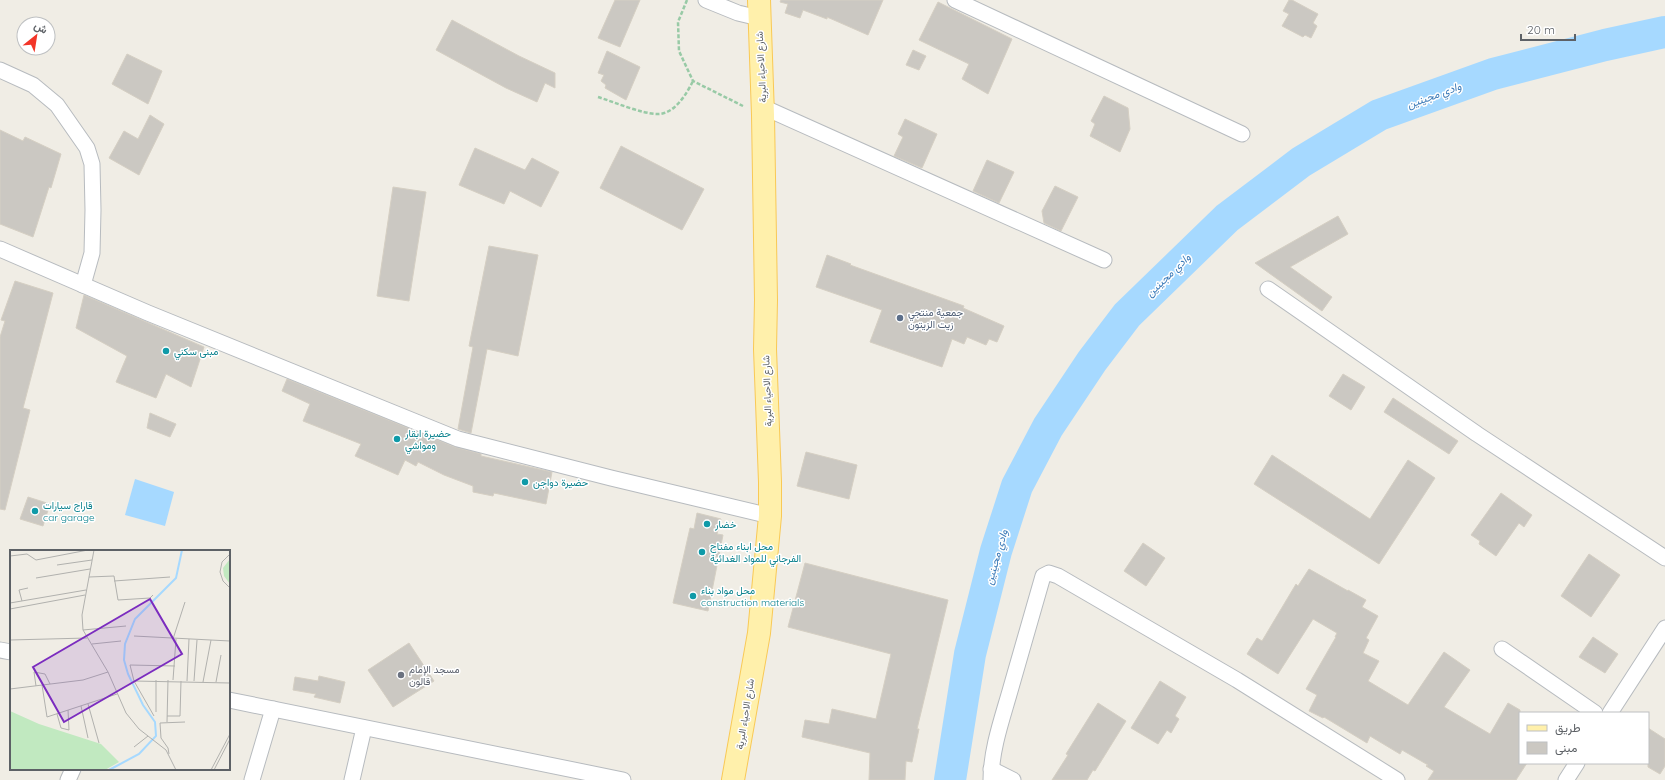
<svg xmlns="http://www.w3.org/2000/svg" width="1665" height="780" viewBox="0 0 1665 780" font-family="Quicksand,Vazirmatn,sans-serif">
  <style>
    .water { fill: #a6d9ff }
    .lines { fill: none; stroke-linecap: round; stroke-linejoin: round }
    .river { stroke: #a6d9ff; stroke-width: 32 }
    .building { fill: #cbc8c2; stroke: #d5cfc3 }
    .minor-casing { stroke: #b7bbbf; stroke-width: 17 }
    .primary-casing { stroke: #f9c955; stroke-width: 24 }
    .path { stroke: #98caa6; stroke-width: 2.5; stroke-dasharray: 4 2; stroke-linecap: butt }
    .minor { stroke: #fff; stroke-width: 15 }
    .primary { stroke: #fff0ab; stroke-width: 22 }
    .service-dot { fill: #5c6f8a; stroke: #fff; stroke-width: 1.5 }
    .culture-dot { fill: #0f9aa8; stroke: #fff; stroke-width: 1.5 }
    .worship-dot { fill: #6b7280; stroke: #fff; stroke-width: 1.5 }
    .labels { text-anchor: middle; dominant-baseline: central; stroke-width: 3; stroke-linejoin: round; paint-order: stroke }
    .street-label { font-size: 10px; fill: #5d6166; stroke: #fff }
    .service-label { font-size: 10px; fill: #4e5e75; stroke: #fff; text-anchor: start }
    .culture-label { font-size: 10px; fill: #0d838f; stroke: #fff; text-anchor: start }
    .worship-label { font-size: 10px; fill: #5b616d; stroke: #fff; text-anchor: start }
    .water-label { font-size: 11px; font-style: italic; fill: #3b7ab8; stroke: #fff }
    .inset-river { fill: none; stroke: #a6d9ff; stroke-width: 2 }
    .inset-road { fill: none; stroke: #b1b1ae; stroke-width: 1 }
    .view { fill: #7b2cbf; fill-opacity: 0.15; stroke: #7b2cbf; stroke-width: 2 }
    .inset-edge { fill: none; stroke: #5d6166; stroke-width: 2 }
  </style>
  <rect width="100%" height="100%" fill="#f0ede5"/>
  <path class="water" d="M135,479L174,492L165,526L125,515Z"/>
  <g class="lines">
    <path class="river" d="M950,780L970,654L996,551L1017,486L1048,427L1092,361L1127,315L1227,218L1301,162L1379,115L1493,74L1605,45L1665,32"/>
  </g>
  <g class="building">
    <path d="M615,0H640L620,47L598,38Z"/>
    <path d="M781,0H883L868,35L827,17V19L803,10L800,18L785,13L788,4L780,2Z"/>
    <path d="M1289,0H1292L1318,14L1313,23L1317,26L1311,38L1305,35L1303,37L1282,26L1289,14L1283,11Z"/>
    <path d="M938,2L1012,39L988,94L962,79L969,64L919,40Z"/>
    <path d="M452,20L519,56L555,73V88L545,83L537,102L506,88L436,50Z"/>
    <path d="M913,50L926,56L919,70L906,65Z"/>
    <path d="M607,51L640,67L626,100L605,88L606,85L601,81L604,75L598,73Z"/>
    <path d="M127,54L162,71L148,104L112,84Z"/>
    <path d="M1104,96L1128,108L1130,129L1120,152L1090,136L1095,124L1091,121Z"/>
    <path d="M150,115L164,124L139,175L109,158L124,131L138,139Z"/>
    <path d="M905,119L937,134L922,168L894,156L903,137L898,134Z"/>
    <path d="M0,130L23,141L25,137L61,154L51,188L49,187L33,237L0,224Z"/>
    <path d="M621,146L704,189L682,230L600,188Z"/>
    <path d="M475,148L525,170L532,158L559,172L541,207L510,191L504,204L459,185Z"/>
    <path d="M987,160L1014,172L999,203L973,191Z"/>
    <path d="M1055,186L1078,197L1061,231L1044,223L1042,211Z"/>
    <path d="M393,187L426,192L409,301L377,296Z"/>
    <path d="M1338,216L1348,234L1290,267L1332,297L1322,311L1255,263Z"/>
    <path d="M489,246L538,255L518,356L487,349L471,433L458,429L473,347L469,346Z"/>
    <path d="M827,255L851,264L850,265L964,306L963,308L1004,326L997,342L989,339L986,345L967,337L964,344L952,339L942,367L870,342L882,310L816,287Z"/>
    <path d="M15,281L53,293L23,408L30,410L5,510L0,509V337L5,321L1,320Z"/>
    <path d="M84,295L204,347L191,387L166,374L156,398L116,382L127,356L76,328Z"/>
    <path d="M1343,374L1365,387L1351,410L1329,396Z"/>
    <path d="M287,379L455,447L481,454V456L552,472L546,504L494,493L493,496L473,492V486L444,475L418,462L416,466L405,460L398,475L355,456L361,444L303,421L310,404L282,391Z"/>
    <path d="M1393,398L1458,441L1449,454L1384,412Z"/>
    <path d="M150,413L176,424L170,437L147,428Z"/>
    <path d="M806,452L857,465L849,499L797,486Z"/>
    <path d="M1272,455L1370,519L1408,460L1435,478L1379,564L1254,484Z"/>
    <path d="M1501,493L1532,515L1524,527L1519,523L1496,556L1479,544L1480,541L1471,535Z"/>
    <path d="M28,497L50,504L43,526L20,519Z"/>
    <path d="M697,513L721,519L717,534L723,535L708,611L673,603L690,528L694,529Z"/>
    <path d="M1143,543L1165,558L1146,586L1124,571Z"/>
    <path d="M1589,554L1620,575L1591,617L1561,596Z"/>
    <path d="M805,563L948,600L917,729H919L912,762L906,761L905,780H869L870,753L802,737L805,720L829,724L832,709L876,719L891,654L788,627Z"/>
    <path d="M1309,569L1348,591V590L1366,600L1362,607L1378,616L1366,638L1369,640L1363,653L1379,661L1368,681L1408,705L1444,652L1470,670L1444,707L1490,734L1508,703L1520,710V763H1527L1516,780H1428L1434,771L1426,766L1428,765L1402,750L1400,754L1370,736L1367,743L1324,717L1323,718L1309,711L1317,695L1306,689L1336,637H1335L1337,633L1313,619L1278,674L1247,654L1257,638L1262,641L1296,584L1298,586Z"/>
    <path d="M1593,637L1618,654L1605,673L1579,657Z"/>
    <path d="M409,643L434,681L393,707L368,670Z"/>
    <path d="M319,676L345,682L340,703L314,697L316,694L293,690L295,677L318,681Z"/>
    <path d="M1160,681L1186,697L1175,716L1179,719L1171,733L1167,730L1158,744L1131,728Z"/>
    <path d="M1098,703L1126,721L1095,771L1093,770L1087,780H1052L1068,755L1066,754Z"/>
    <path d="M1648,728L1665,739V766L1660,774L1648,767Z"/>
  </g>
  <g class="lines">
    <g class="minor-casing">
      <g id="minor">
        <path d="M706,0L738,13L759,18"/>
        <path d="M955,0L1242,134"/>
        <path d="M0,70L33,85L57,105L87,148L92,164L93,210L92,253L83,285"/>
        <path d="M763,107L1104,260"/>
        <path d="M0,249L148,313L458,439L611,478L770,516"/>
        <path d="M1268,289L1477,434L1665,558"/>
        <path d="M1502,649L1595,713"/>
        <path d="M0,650L11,652"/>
        <path d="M229,700L623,780"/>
        <path d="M1610,713L1665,628"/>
        <path d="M991,769L1013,780"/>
        <path d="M68,780L73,769"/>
        <path d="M252,780L273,709"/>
        <path d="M352,780L364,728"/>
        <path d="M991,780C991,750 1002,719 1010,691C1021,652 1032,614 1043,576L1049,573L1058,576L1237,680L1397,780"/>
        <path d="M1566,780L1577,763"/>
      </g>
    </g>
    <g class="primary-casing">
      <path id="primary" d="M733,780L759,633L770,516V482L765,349L766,300L763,115L759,0"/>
    </g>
    <g class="path">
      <path d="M687,0L678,22L679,51L693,81L743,106"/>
      <path d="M598,97C614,102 642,114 658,114C675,114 687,93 693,81"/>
    </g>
    <use href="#minor" class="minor"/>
    <use href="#primary" class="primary"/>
  </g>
  <circle class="service-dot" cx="900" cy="318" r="4"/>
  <g class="culture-dot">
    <circle cx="166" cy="351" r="4"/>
    <circle cx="397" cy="439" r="4"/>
    <circle cx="525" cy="482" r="4"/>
    <circle cx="35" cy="511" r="4"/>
    <circle cx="707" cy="524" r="4"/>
    <circle cx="702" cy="552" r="4"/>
    <circle cx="693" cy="596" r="4"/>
  </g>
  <circle class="worship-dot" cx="401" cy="675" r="4"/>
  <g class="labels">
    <g class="street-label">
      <text transform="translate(761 67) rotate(-93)">شارع الاحياء البرية</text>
      <text transform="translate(767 391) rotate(-92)">شارع الاحياء البرية</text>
      <text transform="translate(745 714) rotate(-81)">شارع الاحياء البرية</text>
    </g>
    <g class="service-label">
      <text x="908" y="312">جمعية منتجي<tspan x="908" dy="12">زيت الزيتون</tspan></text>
    </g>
    <g class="culture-label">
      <text x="174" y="351">مبنى سكني</text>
      <text x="405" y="433">حضيرة ابقار<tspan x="405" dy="12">ومواشي</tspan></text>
      <text x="533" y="482">حضيرة دواجن</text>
      <text x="43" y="505">قاراج سيارات<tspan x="43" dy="12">car garage</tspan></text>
      <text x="715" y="524">خضار</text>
      <text x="710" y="546">محل ابناء مفتاح<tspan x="710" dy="12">الفرجاني للمواد الغدائية</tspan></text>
      <text x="701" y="590">محل مواد بناء<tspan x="701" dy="12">construction materials</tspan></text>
    </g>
    <g class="worship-label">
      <text x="409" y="669">مسجد الإمام<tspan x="409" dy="12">قالون</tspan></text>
    </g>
    <g class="water-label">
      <text transform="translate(1434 95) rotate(-20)">وادي مجينين</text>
      <text transform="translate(1168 275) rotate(-44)">وادي مجينين</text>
      <text transform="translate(996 557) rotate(-74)">وادي مجينين</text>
    </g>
  </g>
  <g transform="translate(10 550)">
    <rect width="220" height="220" fill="#f0ede5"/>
    <path d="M220,9V34L214,26L213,18ZM0,161L29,174L91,194L109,212L95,220H0Z" fill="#c1e9c0"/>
    <path class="inset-river" d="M99,220L129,204L146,186L145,172L133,155L118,124L114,110L115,94L125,69L166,28L172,0"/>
    <path class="inset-road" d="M84,0L72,65L73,80L98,122L116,163L129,179L156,200L166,220M220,4L212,12L210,22L213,31L220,38M0,6L17,4L26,10L78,0M47,15L82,10M79,27L104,26L108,50L140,48L143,45M26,28L80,19M104,31L160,27M12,51L9,40L18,38M0,53L76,40M0,59L75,45M73,80L116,76M124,86L220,91M163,89L175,52M0,90L77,88M82,94L111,91M163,130L166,89M124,131L220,133M177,131L179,89M184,131L187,90M193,132L201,90M206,132L211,105M32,135L37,167L107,144M26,136L24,122L35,124L40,134M0,139L73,130L98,122M78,154L89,193M71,156L78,188M146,162V130M47,164L51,178L59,180L58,160M144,166L124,131L120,115L165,116M157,166H170L171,131M157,172L158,130M124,197L138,186M159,204L158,198L151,188L150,173L175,172M201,220L220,184M204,220L220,189"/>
    <path class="view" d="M140,49L172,104L54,172L23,117Z"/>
    <rect width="220" height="220" class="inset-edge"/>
  </g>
  <rect x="1519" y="712" width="130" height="52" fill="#ffffff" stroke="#bec0c2"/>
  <rect x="1527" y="725" width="20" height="6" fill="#fff0ab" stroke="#bec0c2"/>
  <text x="1555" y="732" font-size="12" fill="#5d6166">طريق</text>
  <rect x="1527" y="742" width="20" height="12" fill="#cbc8c2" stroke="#bec0c2"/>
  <text x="1555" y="752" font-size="12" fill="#5d6166">مبنى</text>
  <g transform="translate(36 36) rotate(30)"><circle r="19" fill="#ffffff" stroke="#bec0c2"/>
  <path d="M0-3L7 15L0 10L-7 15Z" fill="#f33528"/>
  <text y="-6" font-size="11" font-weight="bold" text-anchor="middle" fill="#5d6166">ش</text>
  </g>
  <path d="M1521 34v6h54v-6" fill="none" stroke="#5d6166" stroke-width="2"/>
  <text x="1527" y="34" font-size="12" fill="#5d6166" stroke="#ffffff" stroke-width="3" paint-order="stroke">20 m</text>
</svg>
